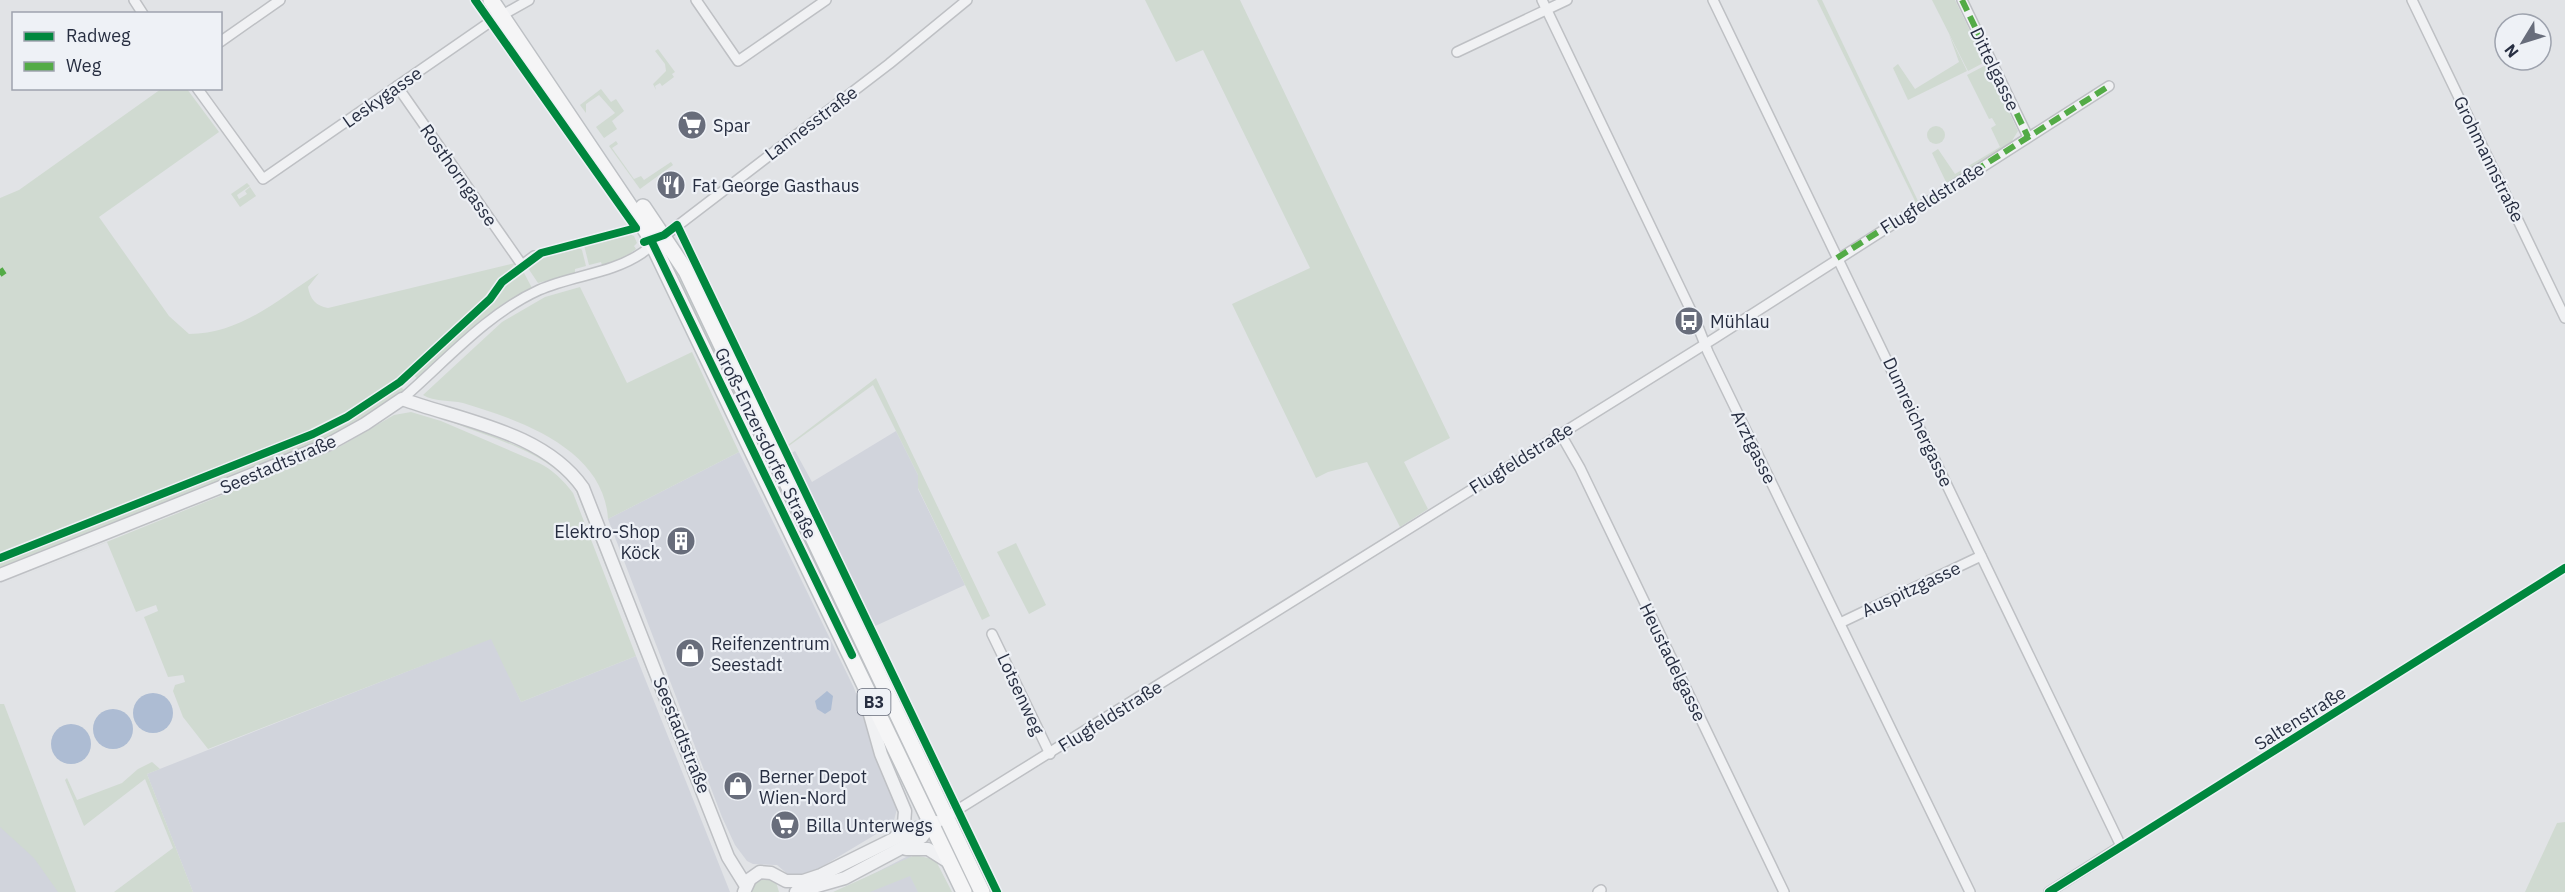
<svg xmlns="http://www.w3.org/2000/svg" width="2565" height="892" viewBox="0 0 2565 892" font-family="'IBM Plex Sans',sans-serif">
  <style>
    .built { fill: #d1d4dc }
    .green { fill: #d0dad1 }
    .water { fill: #adbcd3 }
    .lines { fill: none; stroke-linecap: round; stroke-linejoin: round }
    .minor-casing { stroke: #bec0c4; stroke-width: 12 }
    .tertiary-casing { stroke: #bec0c4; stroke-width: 15 }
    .primary-casing { stroke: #bdc0c4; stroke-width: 18 }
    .minor { stroke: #f0f1f3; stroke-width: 9 }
    .tertiary { stroke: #f0f1f3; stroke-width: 12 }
    .primary { stroke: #f5f5f6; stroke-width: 15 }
    .quiet { stroke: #53ab46; stroke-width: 6; stroke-dasharray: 12 6; stroke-linecap: butt }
    .cycleway-casing { stroke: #eef1f6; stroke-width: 11 }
    .cycleway { stroke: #00873e; stroke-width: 8 }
    .labels { text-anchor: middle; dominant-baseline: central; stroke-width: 4.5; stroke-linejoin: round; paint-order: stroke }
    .shield { fill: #eef1f6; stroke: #636877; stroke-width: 1.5 }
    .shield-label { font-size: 16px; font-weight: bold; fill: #272e41 }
    .street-label { font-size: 18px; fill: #272e41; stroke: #eef1f6 }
    .poi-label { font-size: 18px; fill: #272e41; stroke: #eef1f6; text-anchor: start }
  </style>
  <rect width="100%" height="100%" fill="#e1e3e6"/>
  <g class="built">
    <path d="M896,431L918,475V489L965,585L873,627L790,454L795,451L812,482Z"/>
    <path d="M739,452L854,688L897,809L893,824L813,872L791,877L777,865L753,864L747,861L735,845L722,817L608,519Z"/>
    <path d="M492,638L521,702L636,656L730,892H193L147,774Z"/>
    <path d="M0,823L34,853L60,892H0Z"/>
    <path d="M910,855L928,892H838Z"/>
  </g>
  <g class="green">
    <path d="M1145,0H1240L1450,438L1404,462L1428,509L1400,527L1367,462L1328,472L1316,478L1232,304L1310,268L1203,50L1176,62Z"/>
    <path d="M1817,0H1822L1918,201L1916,203Z"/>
    <path d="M1932,0H1955L1985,62L1968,71Z"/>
    <path d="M1949,34L1967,71L1908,100L1893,68L1898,64L1915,89L1959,62Z"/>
    <path d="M658,49L675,72L672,74L674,77L662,86L660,83L655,86L656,90L653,84L666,71L665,64L655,51Z"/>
    <path d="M1986,65L2018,131L2010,144L1947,184L1932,153L1938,149L1955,174L2000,147L1991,128L1996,125L1992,118L1989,119L1967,75Z"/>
    <path d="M161,89H187L219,132L99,217L169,316L189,334C241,334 277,300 319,273L308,287C310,299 316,306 328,308L515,263C512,270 502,275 497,282C446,344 381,398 308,432L0,554V198L19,190Z"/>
    <path d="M601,89L611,102L616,99L624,111L612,121L617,129L604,138L596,127L615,113L599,95L586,104V113L580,105Z"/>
    <circle cx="1936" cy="135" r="9"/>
    <path d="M616,141L618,144L612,148L634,179L641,176L644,180L671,162L673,165L640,189L609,146Z"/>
    <path d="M247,183L250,186L237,195L239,199L247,194L245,191L250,187L256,196L240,207L231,194Z"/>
    <path d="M681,228L788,445L876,378L990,616L982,620L918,488V475L873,385L786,448Z"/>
    <path d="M629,234L634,236L637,243L634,246L636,249C626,257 615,262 602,265L601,262L589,265L584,245Z"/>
    <path d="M577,246L582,250L586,266L575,269V273L538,283L528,268L548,255Z"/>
    <path d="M670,266H673L703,322L936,803L931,805Z"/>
    <path d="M523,271L532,288L488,316L418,380L414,375L492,302L506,284Z"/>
    <path d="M580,287L627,383L692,352L739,452L608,519C604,449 520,420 463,403C450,400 434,402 423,395L502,322L545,297Z"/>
    <path d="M706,291L782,450L779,449L703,293Z"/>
    <path d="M400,386L405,391L401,394L328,439L0,570V562L323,433L366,410Z"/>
    <path d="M411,412L441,421L539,463C553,470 563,480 573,493L636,656L521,702L491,639L208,749L183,717L173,691L175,685L185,682L183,675L168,677L144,617L158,611L156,605L136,612L107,542L0,585L334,450L394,415Z"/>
    <path d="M455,420L547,458L577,487L719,842L715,843L576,491C549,452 496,440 454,423Z"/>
    <path d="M1016,543L1046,605L1029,614L997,552Z"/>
    <path d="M0,704H4L76,892H58L34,858L0,827Z"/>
    <path d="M152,762L160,769L147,774L193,892H114L173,848L145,779L84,826L65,780L67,778L77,800L122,783L138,769Z"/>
    <path d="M2565,822V892H2525L2557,823Z"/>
    <path d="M965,830L995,892H990L961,832Z"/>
    <path d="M915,855L928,858L929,856L937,863L952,892H918L910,876L870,892H833Z"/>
    <path d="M766,877L776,882L779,892H750L756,880Z"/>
  </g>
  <g class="water">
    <path d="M827,691L833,696L831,710L825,714L817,709L815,701Z"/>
    <circle cx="153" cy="713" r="20"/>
    <circle cx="113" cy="729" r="20"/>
    <circle cx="71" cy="744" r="20"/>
  </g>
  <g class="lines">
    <g class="minor-casing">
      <g id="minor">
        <path d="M134,0L143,14"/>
        <path d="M696,0L738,61L826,0"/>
        <path d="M1542,0L1695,319L1708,352L1970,892"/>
        <path d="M1713,0L2121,846L2049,892"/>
        <path d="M1962,0L2028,137"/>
        <path d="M2412,0L2565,318"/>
        <path d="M220,42L280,0"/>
        <path d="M1457,52L1567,0"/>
        <path d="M397,86L522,265L534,256"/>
        <path d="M197,88L263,179L490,22L529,0"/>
        <path d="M402,399C445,362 486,314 539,290C573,275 611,274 642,253L889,64L967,0"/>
        <path d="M1560,433L1580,468L1784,892"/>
        <path d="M1840,623L1981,556"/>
        <path d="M992,634L1050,754"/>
        <path d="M946,817L1715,338L2109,86"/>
        <path d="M1598,892L1601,890"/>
      </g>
    </g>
    <g class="tertiary-casing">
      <g id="tertiary">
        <path d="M0,575L329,444L365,424L402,399C463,421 544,432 583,488L728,857L746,886"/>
        <path d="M865,697L881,754L905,811L904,824L895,838"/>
        <path d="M906,849H928L950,863"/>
        <path d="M744,892L750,879L760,872L771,873L786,881H803L821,875L914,829L937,822"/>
        <path d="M796,892L845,878L922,837L931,825"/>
      </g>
    </g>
    <g class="primary-casing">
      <g id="primary">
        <path d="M491,0L647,232L964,892"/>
        <path d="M643,207L686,271L982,892"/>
      </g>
    </g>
    <use href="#minor" class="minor"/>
    <use href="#tertiary" class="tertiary"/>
    <use href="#primary" class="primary"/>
    <g class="quiet">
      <path d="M1962,0L2028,137"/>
      <path d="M1837,258L2109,86"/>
      <path d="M0,269L4,275"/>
    </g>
    <g class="cycleway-casing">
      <g id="cycleway">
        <path d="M644,242L664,235L677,225L997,892"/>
        <path d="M653,244L852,655"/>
        <path d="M0,558L313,434L347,417L400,382L490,299L502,282L541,253L636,228L475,0"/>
        <path d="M2049,892L2565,568"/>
      </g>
    </g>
    <use href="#cycleway" class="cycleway"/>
  </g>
  <defs>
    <g id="supermarket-disc" transform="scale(1.5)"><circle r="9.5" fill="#686d7b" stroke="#eef1f6"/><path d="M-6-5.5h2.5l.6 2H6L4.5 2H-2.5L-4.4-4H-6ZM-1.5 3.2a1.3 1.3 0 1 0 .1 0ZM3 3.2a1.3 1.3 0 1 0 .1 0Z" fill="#fff"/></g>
    <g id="restaurant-disc" transform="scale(1.5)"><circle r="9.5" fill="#686d7b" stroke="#eef1f6"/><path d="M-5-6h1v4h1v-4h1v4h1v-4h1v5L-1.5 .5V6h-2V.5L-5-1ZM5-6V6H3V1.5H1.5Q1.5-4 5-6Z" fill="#fff"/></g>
    <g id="bus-disc" transform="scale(1.5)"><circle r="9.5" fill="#686d7b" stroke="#eef1f6"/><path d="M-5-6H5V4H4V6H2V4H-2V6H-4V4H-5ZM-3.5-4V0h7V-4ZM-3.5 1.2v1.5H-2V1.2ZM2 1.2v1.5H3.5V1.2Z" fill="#fff"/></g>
    <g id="building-disc" transform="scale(1.5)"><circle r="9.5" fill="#686d7b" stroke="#eef1f6"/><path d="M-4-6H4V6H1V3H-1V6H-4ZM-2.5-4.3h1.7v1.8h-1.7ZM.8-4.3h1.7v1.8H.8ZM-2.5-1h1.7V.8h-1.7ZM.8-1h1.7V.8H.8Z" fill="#fff"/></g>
    <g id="shop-disc" transform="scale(1.5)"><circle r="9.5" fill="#686d7b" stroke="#eef1f6"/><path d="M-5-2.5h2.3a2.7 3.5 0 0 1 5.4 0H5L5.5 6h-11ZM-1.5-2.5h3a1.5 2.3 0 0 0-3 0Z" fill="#fff"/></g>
  </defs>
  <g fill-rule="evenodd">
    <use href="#supermarket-disc" x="692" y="125"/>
    <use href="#restaurant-disc" x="671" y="185"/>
    <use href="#bus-disc" x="1689" y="321"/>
    <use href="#building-disc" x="681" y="541"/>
    <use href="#shop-disc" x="690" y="653"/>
    <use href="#shop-disc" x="738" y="786"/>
    <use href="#supermarket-disc" x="785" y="825"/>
  </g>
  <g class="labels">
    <rect class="shield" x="857.5" y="689" width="33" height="26" rx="4.5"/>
    <g class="shield-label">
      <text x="874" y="702">B3</text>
    </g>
    <g class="street-label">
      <text transform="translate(1995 69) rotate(64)">Dittelgasse</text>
      <text transform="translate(382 97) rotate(-35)">Leskygasse</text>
      <text transform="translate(811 123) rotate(-37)">Lannesstraße</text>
      <text transform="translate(2489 159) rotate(64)">Grohmannstraße</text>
      <text transform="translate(459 175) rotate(55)">Rosthorngasse</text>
      <text transform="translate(1932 198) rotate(-32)">Flugfeldstraße</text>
      <text transform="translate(1918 422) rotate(65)">Dumreichergasse</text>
      <text transform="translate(766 443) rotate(64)">Groß-Enzersdorfer Straße</text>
      <text transform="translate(1754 447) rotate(64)">Arztgasse</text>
      <text transform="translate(1521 458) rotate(-32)">Flugfeldstraße</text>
      <text transform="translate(278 464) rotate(-23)">Seestadtstraße</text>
      <text transform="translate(1911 589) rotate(-25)">Auspitzgasse</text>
      <text transform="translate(1673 662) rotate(64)">Heustadelgasse</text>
      <text transform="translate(1021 694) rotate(65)">Lotsenweg</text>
      <text transform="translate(1110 716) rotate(-32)">Flugfeldstraße</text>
      <text transform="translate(2300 718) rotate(-32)">Saltenstraße</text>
      <text transform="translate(682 735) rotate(68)">Seestadtstraße</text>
    </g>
    <g class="poi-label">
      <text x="713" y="125">Spar</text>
      <text x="692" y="185">Fat George Gasthaus</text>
      <text x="1710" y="321">Mühlau</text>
      <text x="660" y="531" text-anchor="end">Elektro-Shop<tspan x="660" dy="21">Köck</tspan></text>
      <text x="711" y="643">Reifenzentrum<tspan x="711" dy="21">Seestadt</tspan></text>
      <text x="759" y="776">Berner Depot<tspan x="759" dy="21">Wien-Nord</tspan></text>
      <text x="806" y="825">Billa Unterwegs</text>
    </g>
  </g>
  <rect x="12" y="12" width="210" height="78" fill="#eef1f6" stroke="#9ea3ae" stroke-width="1.5"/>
  <rect x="24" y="32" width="30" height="9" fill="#00873e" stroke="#9ea3ae" stroke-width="1.5"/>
  <text x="66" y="42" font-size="18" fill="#272e41">Radweg</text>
  <rect x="24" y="62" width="30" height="9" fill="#53ab46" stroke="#9ea3ae" stroke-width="1.5"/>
  <text x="66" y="72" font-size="18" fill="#272e41">Weg</text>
  <g transform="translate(2523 42) rotate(232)"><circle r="28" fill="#eef1f6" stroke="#9ea3ae" stroke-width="1.5"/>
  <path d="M0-4.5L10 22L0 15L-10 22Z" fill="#686d7b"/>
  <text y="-9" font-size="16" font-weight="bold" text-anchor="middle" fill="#272e41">N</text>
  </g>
</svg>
